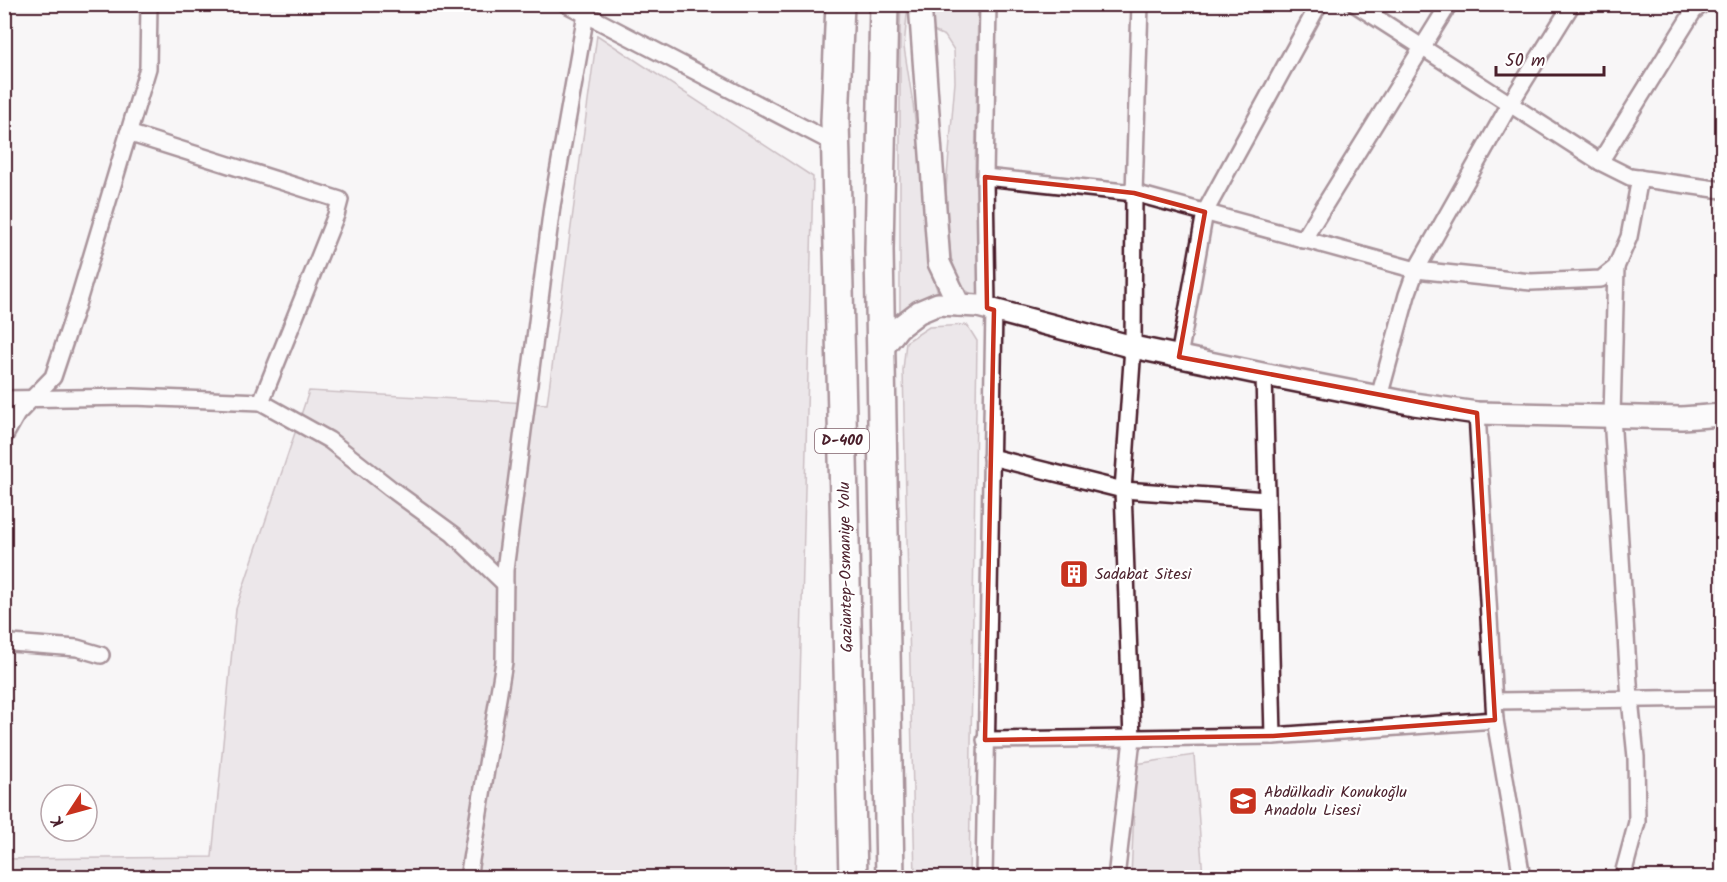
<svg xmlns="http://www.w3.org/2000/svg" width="1727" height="882" viewBox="0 0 1727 882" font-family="Kalam,sans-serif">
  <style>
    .green { fill: #ded6d9; stroke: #947a82; stroke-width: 1.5 }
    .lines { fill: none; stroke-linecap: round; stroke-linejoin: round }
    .street-casing { stroke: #4a1f2b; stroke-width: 20 }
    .secondary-casing { stroke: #4a1f2b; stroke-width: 26 }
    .highway-casing { stroke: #4a1f2b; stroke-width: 32 }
    .street { stroke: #fff; stroke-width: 15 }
    .secondary { stroke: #fff; stroke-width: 21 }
    .highway { stroke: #fff; stroke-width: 27 }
    .marked { fill: none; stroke: #c8321e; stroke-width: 4.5; stroke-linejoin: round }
    .labels { text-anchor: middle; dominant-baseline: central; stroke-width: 4.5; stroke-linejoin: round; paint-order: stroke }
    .shield { fill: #fff; stroke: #80626b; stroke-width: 1.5 }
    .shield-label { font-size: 15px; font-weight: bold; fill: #4a1f2b }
    .street-label { font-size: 16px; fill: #4a1f2b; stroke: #fff }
    .poi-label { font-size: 16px; fill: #4a1f2b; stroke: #fff; text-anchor: start }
  </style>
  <rect width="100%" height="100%" fill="#f8f6f7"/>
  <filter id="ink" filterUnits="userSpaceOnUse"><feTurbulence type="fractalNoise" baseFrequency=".0167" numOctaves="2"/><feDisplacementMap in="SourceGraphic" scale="12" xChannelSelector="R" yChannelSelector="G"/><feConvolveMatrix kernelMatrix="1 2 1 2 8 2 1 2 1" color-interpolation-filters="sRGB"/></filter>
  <g filter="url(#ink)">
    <g class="green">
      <path d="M908,4L904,47L913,104L923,184L929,267L940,298L900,316V28L901,5Z"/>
      <path d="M931,5H978L975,178L980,185V294L973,295L962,288L951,258L948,229L946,189L955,82L954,50L945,36L931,30Z"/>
      <path d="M597,35L813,177L795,877L5,878L4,859L212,857L236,609L309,391L547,404Z"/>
      <path d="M967,325L977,341L969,877H915L903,370L906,342L929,327Z"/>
      <path d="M1194,755L1203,877L1131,878L1136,764Z"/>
    </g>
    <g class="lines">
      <g class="street-casing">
        <g id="street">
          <path d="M566,4L835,144"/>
          <path d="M1355,4L1600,162L1630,177L1722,190"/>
          <path d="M128,133L340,200L336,215L261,402"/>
          <path d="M1600,162L1693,12L1702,4"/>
          <path d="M985,177L1134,193L1416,270L1531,282L1601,279L1616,267L1629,237L1640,178"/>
          <path d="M1303,240L1449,4"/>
          <path d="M1616,267L1612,416L1630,699L1636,757L1637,822L1622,878"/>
          <path d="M987,308L985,177L988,4"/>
          <path d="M1179,357L1205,212L1319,4"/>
          <path d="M1264,375L1273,736"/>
          <path d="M1379,397L1407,295L1416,270L1510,104L1572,4"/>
          <path d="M4,399L133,397L261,402L329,440L390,488L453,534L505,584"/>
          <path d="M4,437L17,414L53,377L76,308L148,68L149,4"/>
          <path d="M991,457L1123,490L1267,500"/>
          <path d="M4,638L11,643L77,648L101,655"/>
          <path d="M1495,701L1722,698"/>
          <path d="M1495,720L1522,878"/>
          <path d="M985,740L1273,736L1495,720L1477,413"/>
          <path d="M468,878L504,662L505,570L552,206L586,14"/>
          <path d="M984,878L994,310"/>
          <path d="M1116,878L1132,739L1123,490L1133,347L1134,193L1140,4"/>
        </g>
      </g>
      <g class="secondary-casing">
        <g id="secondary">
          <path d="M920,4L939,263L959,305"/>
          <path d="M881,350L898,328L919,312L938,304L978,306L1133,347L1277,377L1414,404L1477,413L1682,418L1722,415"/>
        </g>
      </g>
      <g class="highway-casing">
        <g id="highway">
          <path d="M840,4L835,121L853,878"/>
          <path d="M884,4L879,250L890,878"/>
        </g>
      </g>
      <use href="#street" class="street"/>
      <use href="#secondary" class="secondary"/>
      <use href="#highway" class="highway"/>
    </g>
  </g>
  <path d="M0 0H1727V882H0ZM985,177L1134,193L1205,212L1179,357L1477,413L1495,720L1273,736L985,740L994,310L987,308Z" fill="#f8f6f7" fill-opacity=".55" fill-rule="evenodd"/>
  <path class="marked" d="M985,177L1134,193L1205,212L1179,357L1477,413L1495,720L1273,736L985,740L994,310L987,308Z"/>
  <defs>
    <g id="building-square" transform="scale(1.5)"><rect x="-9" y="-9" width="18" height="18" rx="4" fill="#c8321e" stroke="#fff"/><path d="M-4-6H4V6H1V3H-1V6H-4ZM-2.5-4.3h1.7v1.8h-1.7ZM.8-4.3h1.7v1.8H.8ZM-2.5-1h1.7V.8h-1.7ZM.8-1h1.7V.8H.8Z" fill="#fff"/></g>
    <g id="school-square" transform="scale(1.5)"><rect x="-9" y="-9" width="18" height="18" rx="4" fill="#c8321e" stroke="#fff"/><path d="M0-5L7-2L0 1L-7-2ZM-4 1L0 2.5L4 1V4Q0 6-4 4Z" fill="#fff"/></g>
  </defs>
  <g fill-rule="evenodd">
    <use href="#building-square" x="1074" y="574"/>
    <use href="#school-square" x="1243" y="801"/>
  </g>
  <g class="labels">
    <rect class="shield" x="815" y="429" width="54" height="24" rx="4.5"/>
    <g class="shield-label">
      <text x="842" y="441">D-400</text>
    </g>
    <g class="street-label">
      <text transform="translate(846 567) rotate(-91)">Gaziantep-Osmaniye Yolu</text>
    </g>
    <g class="poi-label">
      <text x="1095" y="574">Sadabat Sitesi</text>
      <text x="1264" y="792">Abdülkadir Konukoğlu<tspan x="1264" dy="18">Anadolu Lisesi</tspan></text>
    </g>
  </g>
  <rect width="1727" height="882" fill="none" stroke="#fff" stroke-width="24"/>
  <rect x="12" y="12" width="1703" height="858" fill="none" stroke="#4a1f2b" stroke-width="2" filter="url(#ink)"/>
  <g transform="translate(69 813) rotate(234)"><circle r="28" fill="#ffffff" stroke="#b7a5aa" stroke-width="1.5"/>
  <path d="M0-4.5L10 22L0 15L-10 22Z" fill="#c8321e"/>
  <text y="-9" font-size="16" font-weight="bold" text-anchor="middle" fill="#4a1f2b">K</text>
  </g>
  <path d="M1496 66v9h108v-9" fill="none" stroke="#4a1f2b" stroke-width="3"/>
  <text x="1505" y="66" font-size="18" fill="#4a1f2b" stroke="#ffffff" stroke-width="4.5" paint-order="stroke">50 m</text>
</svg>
